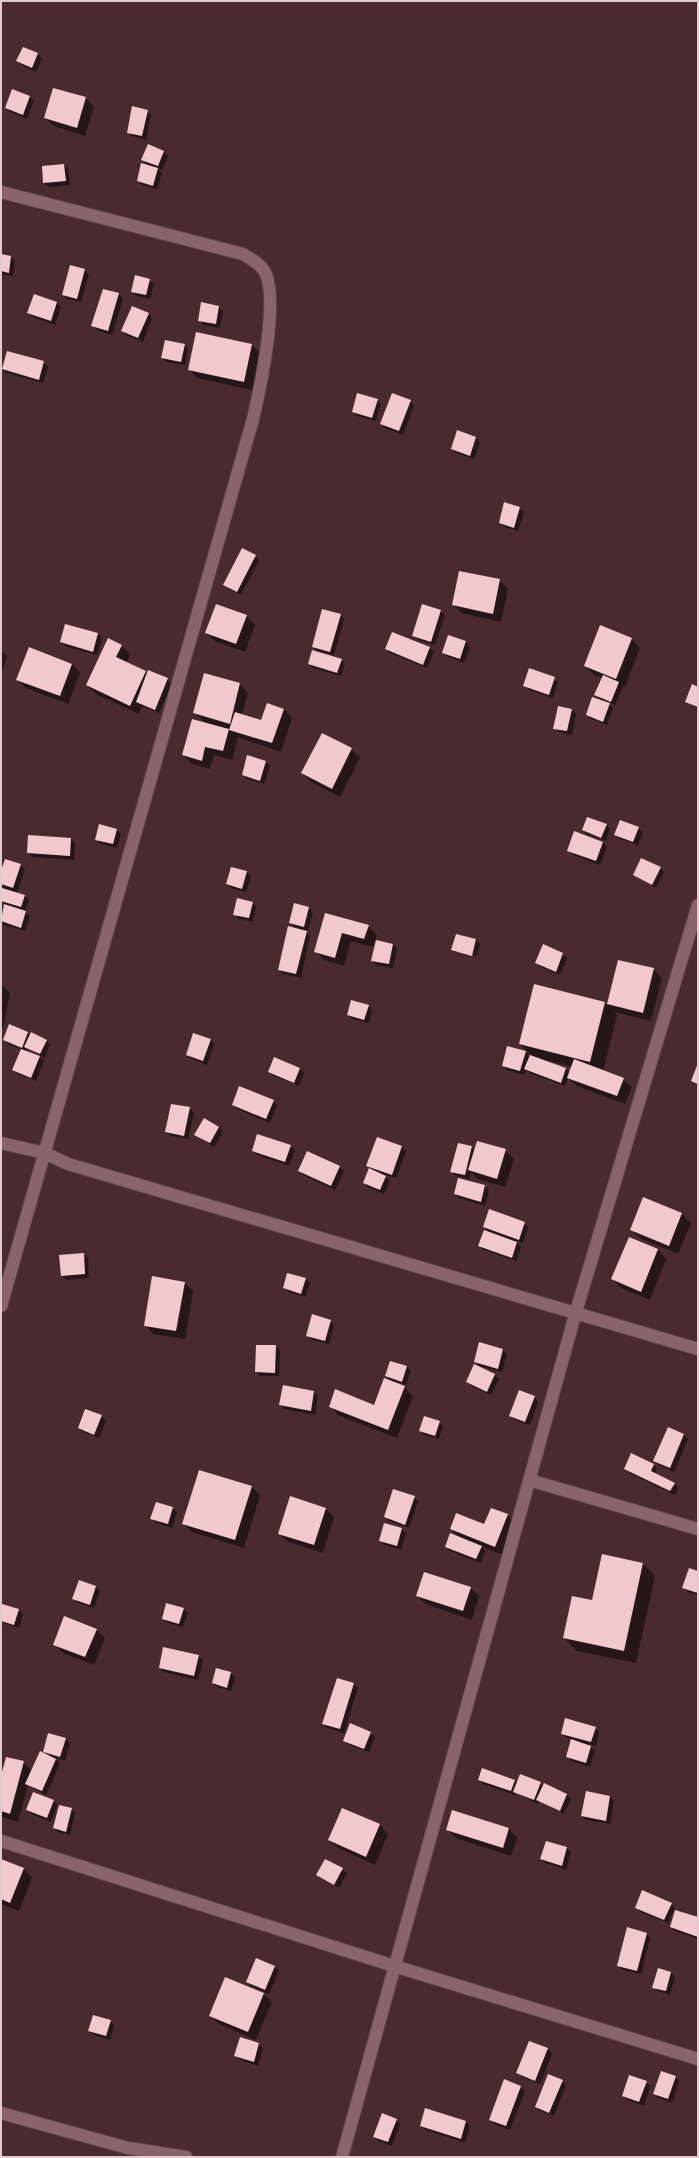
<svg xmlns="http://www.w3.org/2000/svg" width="699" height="2158" viewBox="0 0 699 2158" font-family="'Archivo Narrow',sans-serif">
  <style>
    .shadow { fill: #0007; fill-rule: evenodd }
    .building { fill: #f1c8cc }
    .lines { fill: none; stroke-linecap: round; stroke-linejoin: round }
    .street-casing { stroke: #604649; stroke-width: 14 }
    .street { stroke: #896569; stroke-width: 12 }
  </style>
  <rect width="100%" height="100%" fill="#492a2d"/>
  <g class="shadow">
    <path d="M23,48L38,54L42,58L36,72L21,65L17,61Z"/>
    <path d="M54,89L86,98L94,107L85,136L54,126L45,118Z"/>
    <path d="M12,91L30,97L34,101L27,119L10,112L6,108Z"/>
    <path d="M147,111L151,115L146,140L132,136L128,132Z"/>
    <path d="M164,152L168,156L162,170L156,167L162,173L157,189L142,185L138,180L149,166L142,159Z"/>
    <path d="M64,165L68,169L70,185L49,187L44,183Z"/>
    <path d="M1,255L11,257L15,261L13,276L1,274Z"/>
    <path d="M84,270L89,274L81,302L67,299L63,294Z"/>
    <path d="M149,280L154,284L150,299L136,296L132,291Z"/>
    <path d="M104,290L119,294L123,299L112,335L97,330L93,326Z"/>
    <path d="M34,295L57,303L61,307L55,325L33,317L28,313Z"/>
    <path d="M218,307L223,311L220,328L203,325L199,320Z"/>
    <path d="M148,314L152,318L143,342L126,335L122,331Z"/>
    <path d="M184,345L188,349L185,365L166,362L162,358Z"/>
    <path d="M252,345L260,354L252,390L197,378L189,369Z"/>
    <path d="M43,362L48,366L43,383L7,373L3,369Z"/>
    <path d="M377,400L381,404L376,421L357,416L353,412Z"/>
    <path d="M410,401L414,405L403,435L385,428L381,424Z"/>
    <path d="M458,432L476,438L480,442L474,459L456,453L452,449Z"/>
    <path d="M519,508L524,512L518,531L504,527L500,523Z"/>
    <path d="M255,556L259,560L241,595L229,589L225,585Z"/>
    <path d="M499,580L508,589L501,622L461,613L453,604Z"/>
    <path d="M440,611L445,615L435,645L418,640L414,636Z"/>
    <path d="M340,615L344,619L334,655L321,652V654L341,660L345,664L341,676L313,668L309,663L320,653L313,647Z"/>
    <path d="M246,616L255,625L245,652L215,641L206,633Z"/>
    <path d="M393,633L430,648L434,652L427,668L390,653L386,649Z"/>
    <path d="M98,634L102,638L97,655L65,646L61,642Z"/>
    <path d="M449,637L466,642L470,647L464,663L448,657L443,653Z"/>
    <path d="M632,639L640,648L625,687L623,686L615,705L607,702L613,708L607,725L591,719L587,715L603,702L596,695L603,678L594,675L585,666Z"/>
    <path d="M122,646L130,654L126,663L148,674L167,679L172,684L159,713L142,706L139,714L96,694L87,685Z"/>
    <path d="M1,651L7,656L1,675Z"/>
    <path d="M72,664L80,673L68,704L26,688L17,680Z"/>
    <path d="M205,675L240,684L248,693L242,715L261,722L284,709L292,718L281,752L238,737L232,760L214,755L210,769L192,764L183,755L205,723L195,713Z"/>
    <path d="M554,678L558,682L553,698L529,690L524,686Z"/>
    <path d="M698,688V709L686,701Z"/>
    <path d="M559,707L572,710L576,714L572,735L559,732L554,728Z"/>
    <path d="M351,749L360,758L340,797L311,782L302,773Z"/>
    <path d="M248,756L266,762L270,766L264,784L247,779L243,774Z"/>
    <path d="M606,825L610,829L606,841L587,834L583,830Z"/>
    <path d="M638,828L643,832L638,845L620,839L616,835Z"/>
    <path d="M116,829L121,834L117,848L101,844L96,840Z"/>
    <path d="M71,839L75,843L74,860L32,857L28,852Z"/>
    <path d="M603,842L607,847L600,865L573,855L568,850Z"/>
    <path d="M20,865L25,869L17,893L25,896L29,900L25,912L30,916L25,931L4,925L1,921L5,904L1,902L3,887L1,886V874Z"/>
    <path d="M660,868L664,872L656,888L634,875Z"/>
    <path d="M247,872L251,877L246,892L231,888L227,884Z"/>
    <path d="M252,902L256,907L253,922L239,919L235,914Z"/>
    <path d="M295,905L309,908L313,912L308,931L304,930L310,936L301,978L283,974L279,970L297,929L290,923Z"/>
    <path d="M326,914L368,926L377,935L373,947L351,941L344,966L324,960L315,951Z"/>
    <path d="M457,935L476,940L480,944L477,956L456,950V953L476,959L457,954L453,950Z"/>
    <path d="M393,944L397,949L393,968L376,965L372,961Z"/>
    <path d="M562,954L567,958L560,975L541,967L536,963Z"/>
    <path d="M619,961L653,969L662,978L651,1021L614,1012L617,1015L603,1071L623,1079L632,1087L625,1104L577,1086L568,1078L565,1086L529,1073L526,1070L524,1075L507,1070L503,1066L525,1052L530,1057L531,1055L520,1044L604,1003L608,1006ZM545,1060L573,1067L570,1073L566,1069Z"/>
    <path d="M1,984L10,993L3,1028H1Z"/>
    <path d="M368,1006L372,1010L369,1023L352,1019L348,1015Z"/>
    <path d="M27,1033L31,1036L46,1040L50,1045L44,1058L27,1048L26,1052L39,1056L44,1061L36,1081L18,1074L13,1069L22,1050L8,1044L4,1040Z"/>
    <path d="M210,1039L214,1044L207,1065L192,1059L187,1055Z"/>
    <path d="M275,1059L300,1069L304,1073L299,1086L274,1076L269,1072Z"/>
    <path d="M273,1101L277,1105L270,1123L237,1109L233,1105Z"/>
    <path d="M189,1108L194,1113L188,1139L171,1136L166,1132Z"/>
    <path d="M219,1127L223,1132L214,1147L195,1134Z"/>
    <path d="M290,1146L295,1150L289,1166L257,1155L253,1151Z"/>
    <path d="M401,1147L406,1151L396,1178L383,1174L390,1181L384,1194L368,1187L364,1183L370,1168L367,1166Z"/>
    <path d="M471,1147L475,1151L505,1150L514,1159L505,1187L478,1179L471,1172L469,1179L456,1176L452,1172Z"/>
    <path d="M308,1152L340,1167L344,1171L335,1190L303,1175L299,1170Z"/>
    <path d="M485,1186L489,1191L485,1206L459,1198L455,1194Z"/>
    <path d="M644,1199L682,1214L691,1223L678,1254L640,1238L631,1230Z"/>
    <path d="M524,1223L528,1227L523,1243L515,1240L521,1247L516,1261L484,1250L479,1246L490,1233L484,1227Z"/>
    <path d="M629,1239L658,1250L666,1259L650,1300L621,1288L613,1279Z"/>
    <path d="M83,1254L88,1258L89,1278L66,1280L62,1276Z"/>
    <path d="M306,1279L310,1283L305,1297L288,1292L284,1288Z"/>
    <path d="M184,1282L193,1291L185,1339L153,1334L145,1325Z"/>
    <path d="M330,1321L334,1325L329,1344L312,1340L307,1335Z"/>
    <path d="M480,1344L503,1350L507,1354L502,1372L479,1366L475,1362Z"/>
    <path d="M275,1346L280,1350L279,1376H260L256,1372Z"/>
    <path d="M407,1367L411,1371L406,1385L395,1381V1383L404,1387L413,1396L397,1438L338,1415L330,1406H375L393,1382L386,1375Z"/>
    <path d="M494,1375L499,1379L491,1395L471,1386L467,1382Z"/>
    <path d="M283,1386L314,1392L318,1396L315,1415L284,1409L280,1405Z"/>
    <path d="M534,1397L538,1402L530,1425L515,1420L511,1416Z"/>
    <path d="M101,1416L106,1421L99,1438L83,1432L79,1428Z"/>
    <path d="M439,1422L443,1426L439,1439L424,1435L420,1431Z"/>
    <path d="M684,1435L688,1439L674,1472L659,1465L654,1461Z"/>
    <path d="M653,1465L657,1469L655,1474L674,1483L678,1488L675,1495L629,1473L625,1469Z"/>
    <path d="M252,1487L260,1495L244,1548L192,1532L183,1523Z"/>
    <path d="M414,1497L418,1501L409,1528L389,1521L385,1517Z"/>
    <path d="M172,1508L177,1512L172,1528L156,1523L152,1519Z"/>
    <path d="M326,1509L334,1517L323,1553L288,1542L279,1533Z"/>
    <path d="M507,1515L516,1523L503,1555L481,1546L485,1551L481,1563L450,1551L446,1547L460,1538L451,1529L485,1526Z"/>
    <path d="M401,1529L406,1533L401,1550L385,1545L380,1541Z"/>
    <path d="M643,1564L655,1576L636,1663L577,1651L564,1638L592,1601Z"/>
    <path d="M698,1572V1595L688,1592L684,1587Z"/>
    <path d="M96,1587L100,1591L94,1608L78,1603L73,1598Z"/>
    <path d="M470,1588L479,1596L472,1620L426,1604L417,1596Z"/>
    <path d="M3,1606L18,1610L23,1614L19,1628L1,1622Z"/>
    <path d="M183,1609L188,1613L183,1627L167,1623L163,1619Z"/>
    <path d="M96,1630L105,1638L94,1665L63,1653L54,1644Z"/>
    <path d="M198,1656L203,1660L198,1680L164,1672L160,1668Z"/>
    <path d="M230,1673L235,1677L231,1691L217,1687L213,1683Z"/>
    <path d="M353,1684L358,1688L344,1733L327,1728L323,1724Z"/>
    <path d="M595,1728L599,1732L596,1746L588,1744L595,1751L590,1767L571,1761L567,1757L572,1739L566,1738L562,1733Z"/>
    <path d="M370,1733L375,1737L369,1752L349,1745L345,1740Z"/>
    <path d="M65,1739L70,1743L65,1761L54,1757L60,1764L46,1795L28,1785L18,1822L2,1817L1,1780L23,1762L32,1771L48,1756L44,1752Z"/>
    <path d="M479,1779L515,1781L518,1784L540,1783L544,1786L567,1795L571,1799L564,1814L539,1801L538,1804L516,1793L515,1795L483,1784Z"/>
    <path d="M587,1792L610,1796L614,1801L610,1824L586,1820L582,1816Z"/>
    <path d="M53,1800L57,1805L51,1822L31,1814L27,1810Z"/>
    <path d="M71,1809L75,1813L70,1835L58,1832L54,1828Z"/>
    <path d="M342,1809L380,1825L388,1834L375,1865L338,1848L329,1840Z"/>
    <path d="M447,1829H509L517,1838L511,1856L456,1838Z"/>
    <path d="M546,1842L567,1848L571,1852L566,1870L545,1863L541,1859Z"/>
    <path d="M1,1860L24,1869L32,1878L19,1911L1,1904Z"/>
    <path d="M325,1860L347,1873L339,1888L317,1875Z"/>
    <path d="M671,1904L675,1908L668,1923L640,1912L636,1908Z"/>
    <path d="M698,1918V1939L675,1931L671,1927Z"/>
    <path d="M646,1933L650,1938L641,1974L622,1970L618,1965Z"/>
    <path d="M256,1959L275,1967L279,1971L269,1994L251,1986L247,1982Z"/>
    <path d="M671,1973L675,1977L670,1995L658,1991L654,1987Z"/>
    <path d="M263,1994L272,2002L256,2040L219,2024L210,2016Z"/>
    <path d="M110,2021L114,2025L110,2040L94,2035L89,2030Z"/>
    <path d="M241,2038L259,2044L263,2048L258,2066L240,2060L236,2056Z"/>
    <path d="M530,2042L548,2049L552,2054L540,2084L522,2077L517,2073Z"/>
    <path d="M675,2077L679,2081L672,2103L658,2098L654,2093Z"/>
    <path d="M562,2080L566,2085L554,2116L540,2111L536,2107Z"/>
    <path d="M646,2082L650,2086L644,2106L627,2100L623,2096Z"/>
    <path d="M521,2087L525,2091L510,2130L494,2124L490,2119Z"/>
    <path d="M426,2109L466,2122L470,2126L465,2143L426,2130L421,2126Z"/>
    <path d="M396,2120L400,2124L392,2146L379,2141L374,2137Z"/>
  </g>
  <g class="building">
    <path d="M23,47L38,53L32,68L16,61Z"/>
    <path d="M53,88L86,97L77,128L44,118Z"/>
    <path d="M12,89L30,96L23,115L5,108Z"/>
    <path d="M132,106L148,110L142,136L127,133Z"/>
    <path d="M148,144L164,151L158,166L141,160Z"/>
    <path d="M141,163L158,168L153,186L137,181Z"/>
    <path d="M64,164L66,181L43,183L42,166Z"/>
    <path d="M1,254L11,256L9,273L1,271Z"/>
    <path d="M70,265L85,269L77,299L62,295Z"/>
    <path d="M135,275L150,279L146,295L131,292Z"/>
    <path d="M103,289L119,293L108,331L91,326Z"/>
    <path d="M34,294L57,302L51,321L27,313Z"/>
    <path d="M201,302L219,306L216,324L198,321Z"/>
    <path d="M132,306L149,313L138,338L121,331Z"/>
    <path d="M196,332L252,344L244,382L188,370Z"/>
    <path d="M165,340L185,344L181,362L161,358Z"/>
    <path d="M7,351L44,361L39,380L2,369Z"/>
    <path d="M357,393L378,399L372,418L352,412Z"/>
    <path d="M392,393L411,400L399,431L380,424Z"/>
    <path d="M457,430L476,437L470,456L451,449Z"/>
    <path d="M504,502L520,507L514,528L499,523Z"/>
    <path d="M242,548L256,555L237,592L223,585Z"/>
    <path d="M459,571L500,579L493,614L452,605Z"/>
    <path d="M216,604L247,615L236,644L205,633Z"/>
    <path d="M422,604L441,610L431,642L412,636Z"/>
    <path d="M322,609L341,614L330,652L312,647Z"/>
    <path d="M65,624L98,633L93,652L60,642Z"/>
    <path d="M600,625L632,638L616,679L584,666Z"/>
    <path d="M392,632L430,647L423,665L385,649Z"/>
    <path d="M448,635L466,641L460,659L442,653Z"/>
    <path d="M108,638L122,645L116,657L146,671L130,706L86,685Z"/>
    <path d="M29,647L72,664L60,696L16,680Z"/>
    <path d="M312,650L342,659L337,673L308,664Z"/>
    <path d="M529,668L555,677L549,695L523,686Z"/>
    <path d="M148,670L168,678L155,710L136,702Z"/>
    <path d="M204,673L240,683L230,724L193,713Z"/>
    <path d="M603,675L619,682L611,702L594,695Z"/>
    <path d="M692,684L698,687V707L685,702Z"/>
    <path d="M592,697L610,703L603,722L586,715Z"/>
    <path d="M267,703L284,709L272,743L229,730L235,712L261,720Z"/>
    <path d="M558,706L572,709L567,731L553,729Z"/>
    <path d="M192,719L229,729L223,751L205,747L202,761L182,755Z"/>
    <path d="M322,733L352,748L332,789L301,773Z"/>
    <path d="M247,755L266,761L260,781L242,775Z"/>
    <path d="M587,817L607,824L601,838L582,830Z"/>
    <path d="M620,820L639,827L633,842L614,835Z"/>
    <path d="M99,824L117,829L113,844L95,840Z"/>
    <path d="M574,831L603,842L596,861L567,851Z"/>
    <path d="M28,835L71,838L70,856L27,853Z"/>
    <path d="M641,858L661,867L652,885L633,875Z"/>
    <path d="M5,859L21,864L13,888L1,884V871Z"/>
    <path d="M231,867L247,871L242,889L226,884Z"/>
    <path d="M2,888L25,895L21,907L1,901Z"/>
    <path d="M237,898L253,902L249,918L233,915Z"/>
    <path d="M294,903L309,907L304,927L289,923Z"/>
    <path d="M4,904L26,911L21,928L1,921Z"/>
    <path d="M325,913L369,925L364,939L342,933L335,958L314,952Z"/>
    <path d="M288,926L307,931L296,974L278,970Z"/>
    <path d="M456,934L476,939L472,956L451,950Z"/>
    <path d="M376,940L393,944L389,964L371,961Z"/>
    <path d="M543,944L563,953L556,972L535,963Z"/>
    <path d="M618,960L654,968L643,1013L607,1004Z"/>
    <path d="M534,984L605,1002L590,1062L519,1044Z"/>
    <path d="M351,1000L369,1005L364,1020L347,1015Z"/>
    <path d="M9,1024L28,1032L22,1048L3,1040Z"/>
    <path d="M31,1032L47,1040L40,1054L24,1047Z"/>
    <path d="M193,1033L211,1039L203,1061L186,1055Z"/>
    <path d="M507,1046L526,1051L520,1071L502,1066Z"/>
    <path d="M21,1049L40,1056L31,1078L12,1070Z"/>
    <path d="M530,1055L566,1068L561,1083L524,1069Z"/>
    <path d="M274,1057L300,1068L294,1083L268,1072Z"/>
    <path d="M574,1059L624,1078L617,1096L567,1078Z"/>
    <path d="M698,1063V1084L691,1081Z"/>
    <path d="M239,1086L274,1100L266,1119L232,1105Z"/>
    <path d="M171,1104L190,1107L184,1136L165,1132Z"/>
    <path d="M204,1118L219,1127L210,1143L194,1135Z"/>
    <path d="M257,1134L291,1145L285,1162L252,1151Z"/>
    <path d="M377,1137L402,1146L392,1175L366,1166Z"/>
    <path d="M477,1141L506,1149L497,1179L468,1170Z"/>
    <path d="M458,1143L472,1146L465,1175L450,1172Z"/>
    <path d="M307,1151L340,1166L331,1186L298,1171Z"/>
    <path d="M369,1168L386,1176L380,1190L363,1183Z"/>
    <path d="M458,1178L485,1185L481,1202L454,1194Z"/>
    <path d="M643,1197L682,1213L669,1246L630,1230Z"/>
    <path d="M489,1209L525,1222L519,1240L483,1227Z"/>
    <path d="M484,1230L517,1242L512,1258L478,1246Z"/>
    <path d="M629,1237L658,1249L641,1292L611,1279Z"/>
    <path d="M84,1253L85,1274L61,1276L59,1255Z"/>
    <path d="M287,1273L306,1278L301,1294L283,1288Z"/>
    <path d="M152,1276L185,1282L176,1331L144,1326Z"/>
    <path d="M312,1314L331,1320L325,1341L306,1336Z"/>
    <path d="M479,1342L503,1349L498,1369L474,1362Z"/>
    <path d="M256,1345H276L275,1373L255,1372Z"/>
    <path d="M390,1361L407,1366L402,1382L385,1376Z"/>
    <path d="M474,1364L495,1374L487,1392L466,1382Z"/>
    <path d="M384,1378L405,1386L388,1430L329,1407L335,1389L374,1405Z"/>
    <path d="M283,1385L314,1391L311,1411L279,1405Z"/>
    <path d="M519,1390L535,1396L525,1422L509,1416Z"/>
    <path d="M85,1409L102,1415L94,1435L78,1428Z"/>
    <path d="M424,1416L440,1421L435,1436L419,1431Z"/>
    <path d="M668,1427L684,1434L670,1468L653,1461Z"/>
    <path d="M631,1453L654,1464L651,1471L675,1483L670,1491L624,1469Z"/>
    <path d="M199,1470L252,1486L235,1540L182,1524Z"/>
    <path d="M393,1489L415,1496L405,1525L384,1517Z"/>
    <path d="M290,1496L326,1508L314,1545L278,1534Z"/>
    <path d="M156,1502L173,1507L168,1524L150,1519Z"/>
    <path d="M491,1508L508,1514L495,1547L450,1529L456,1513L484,1524Z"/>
    <path d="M384,1523L402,1528L397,1546L379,1541Z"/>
    <path d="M450,1533L482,1546L476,1559L445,1547Z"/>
    <path d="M602,1554L643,1563L624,1651L563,1638L572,1596L592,1600Z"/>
    <path d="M689,1568L698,1571V1593L682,1588Z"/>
    <path d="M424,1572L471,1587L463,1611L416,1596Z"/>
    <path d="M79,1580L96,1586L90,1605L72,1599Z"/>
    <path d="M166,1603L184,1608L179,1624L162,1619Z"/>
    <path d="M2,1604L19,1609L14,1625L1,1621Z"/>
    <path d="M64,1616L97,1629L85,1657L53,1645Z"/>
    <path d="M163,1647L199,1655L194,1676L159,1668Z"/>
    <path d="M216,1668L231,1672L227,1688L212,1683Z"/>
    <path d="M337,1678L354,1683L340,1729L322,1724Z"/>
    <path d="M565,1718L596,1727L591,1742L561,1734Z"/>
    <path d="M350,1723L371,1732L364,1749L343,1741Z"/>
    <path d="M48,1733L66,1738L60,1757L43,1752Z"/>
    <path d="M571,1739L591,1746L586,1763L566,1757Z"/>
    <path d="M40,1751L56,1759L42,1791L25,1784Z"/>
    <path d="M6,1757L24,1761L10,1814L1,1811V1776Z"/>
    <path d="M482,1768L515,1780L511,1791L478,1780Z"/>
    <path d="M520,1774L541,1782L534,1800L513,1792Z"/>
    <path d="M544,1783L567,1794L560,1811L536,1800Z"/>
    <path d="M586,1791L610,1796L606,1821L581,1816Z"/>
    <path d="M33,1792L54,1800L47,1818L26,1810Z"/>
    <path d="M59,1805L72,1808L66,1832L53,1828Z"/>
    <path d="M342,1808L380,1824L366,1857L328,1840Z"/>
    <path d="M452,1810L509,1828L503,1848L446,1830Z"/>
    <path d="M546,1841L567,1847L562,1866L540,1859Z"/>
    <path d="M1,1859L24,1868L10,1903L1,1899Z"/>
    <path d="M325,1859L343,1868L334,1885L316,1875Z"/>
    <path d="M642,1890L672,1903L664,1920L635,1908Z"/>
    <path d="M675,1910L698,1917V1937L670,1927Z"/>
    <path d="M627,1927L647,1933L637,1971L617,1966Z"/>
    <path d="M256,1958L275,1966L265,1990L246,1982Z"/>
    <path d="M658,1968L671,1972L666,1991L652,1988Z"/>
    <path d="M225,1977L264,1993L248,2032L209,2016Z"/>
    <path d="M93,2015L111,2020L106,2036L88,2031Z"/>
    <path d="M240,2037L259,2043L254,2062L234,2056Z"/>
    <path d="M529,2041L548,2048L535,2081L516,2073Z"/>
    <path d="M661,2071L676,2076L668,2099L653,2094Z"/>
    <path d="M548,2074L563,2080L549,2113L535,2107Z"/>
    <path d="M629,2075L647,2081L639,2102L622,2096Z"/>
    <path d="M504,2079L521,2086L506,2126L489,2120Z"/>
    <path d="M425,2108L466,2121L461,2139L420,2126Z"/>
    <path d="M382,2113L397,2119L388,2142L373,2137Z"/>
  </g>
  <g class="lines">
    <g class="street-casing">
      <g id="street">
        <path d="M1,192L243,254C249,258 259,263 263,269C281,293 260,389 253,419L1,1306"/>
        <path d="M1,1143L45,1153L68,1164L698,1349"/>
        <path d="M529,1480L698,1529"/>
        <path d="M1,1841L394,1966L698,2059"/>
        <path d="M1,2113L128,2148L186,2157"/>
        <path d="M342,2157L575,1315L698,905"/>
      </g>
    </g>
    <use href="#street" class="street"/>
  </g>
  <rect width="699" height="2158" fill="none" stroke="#e0cccd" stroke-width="4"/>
</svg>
